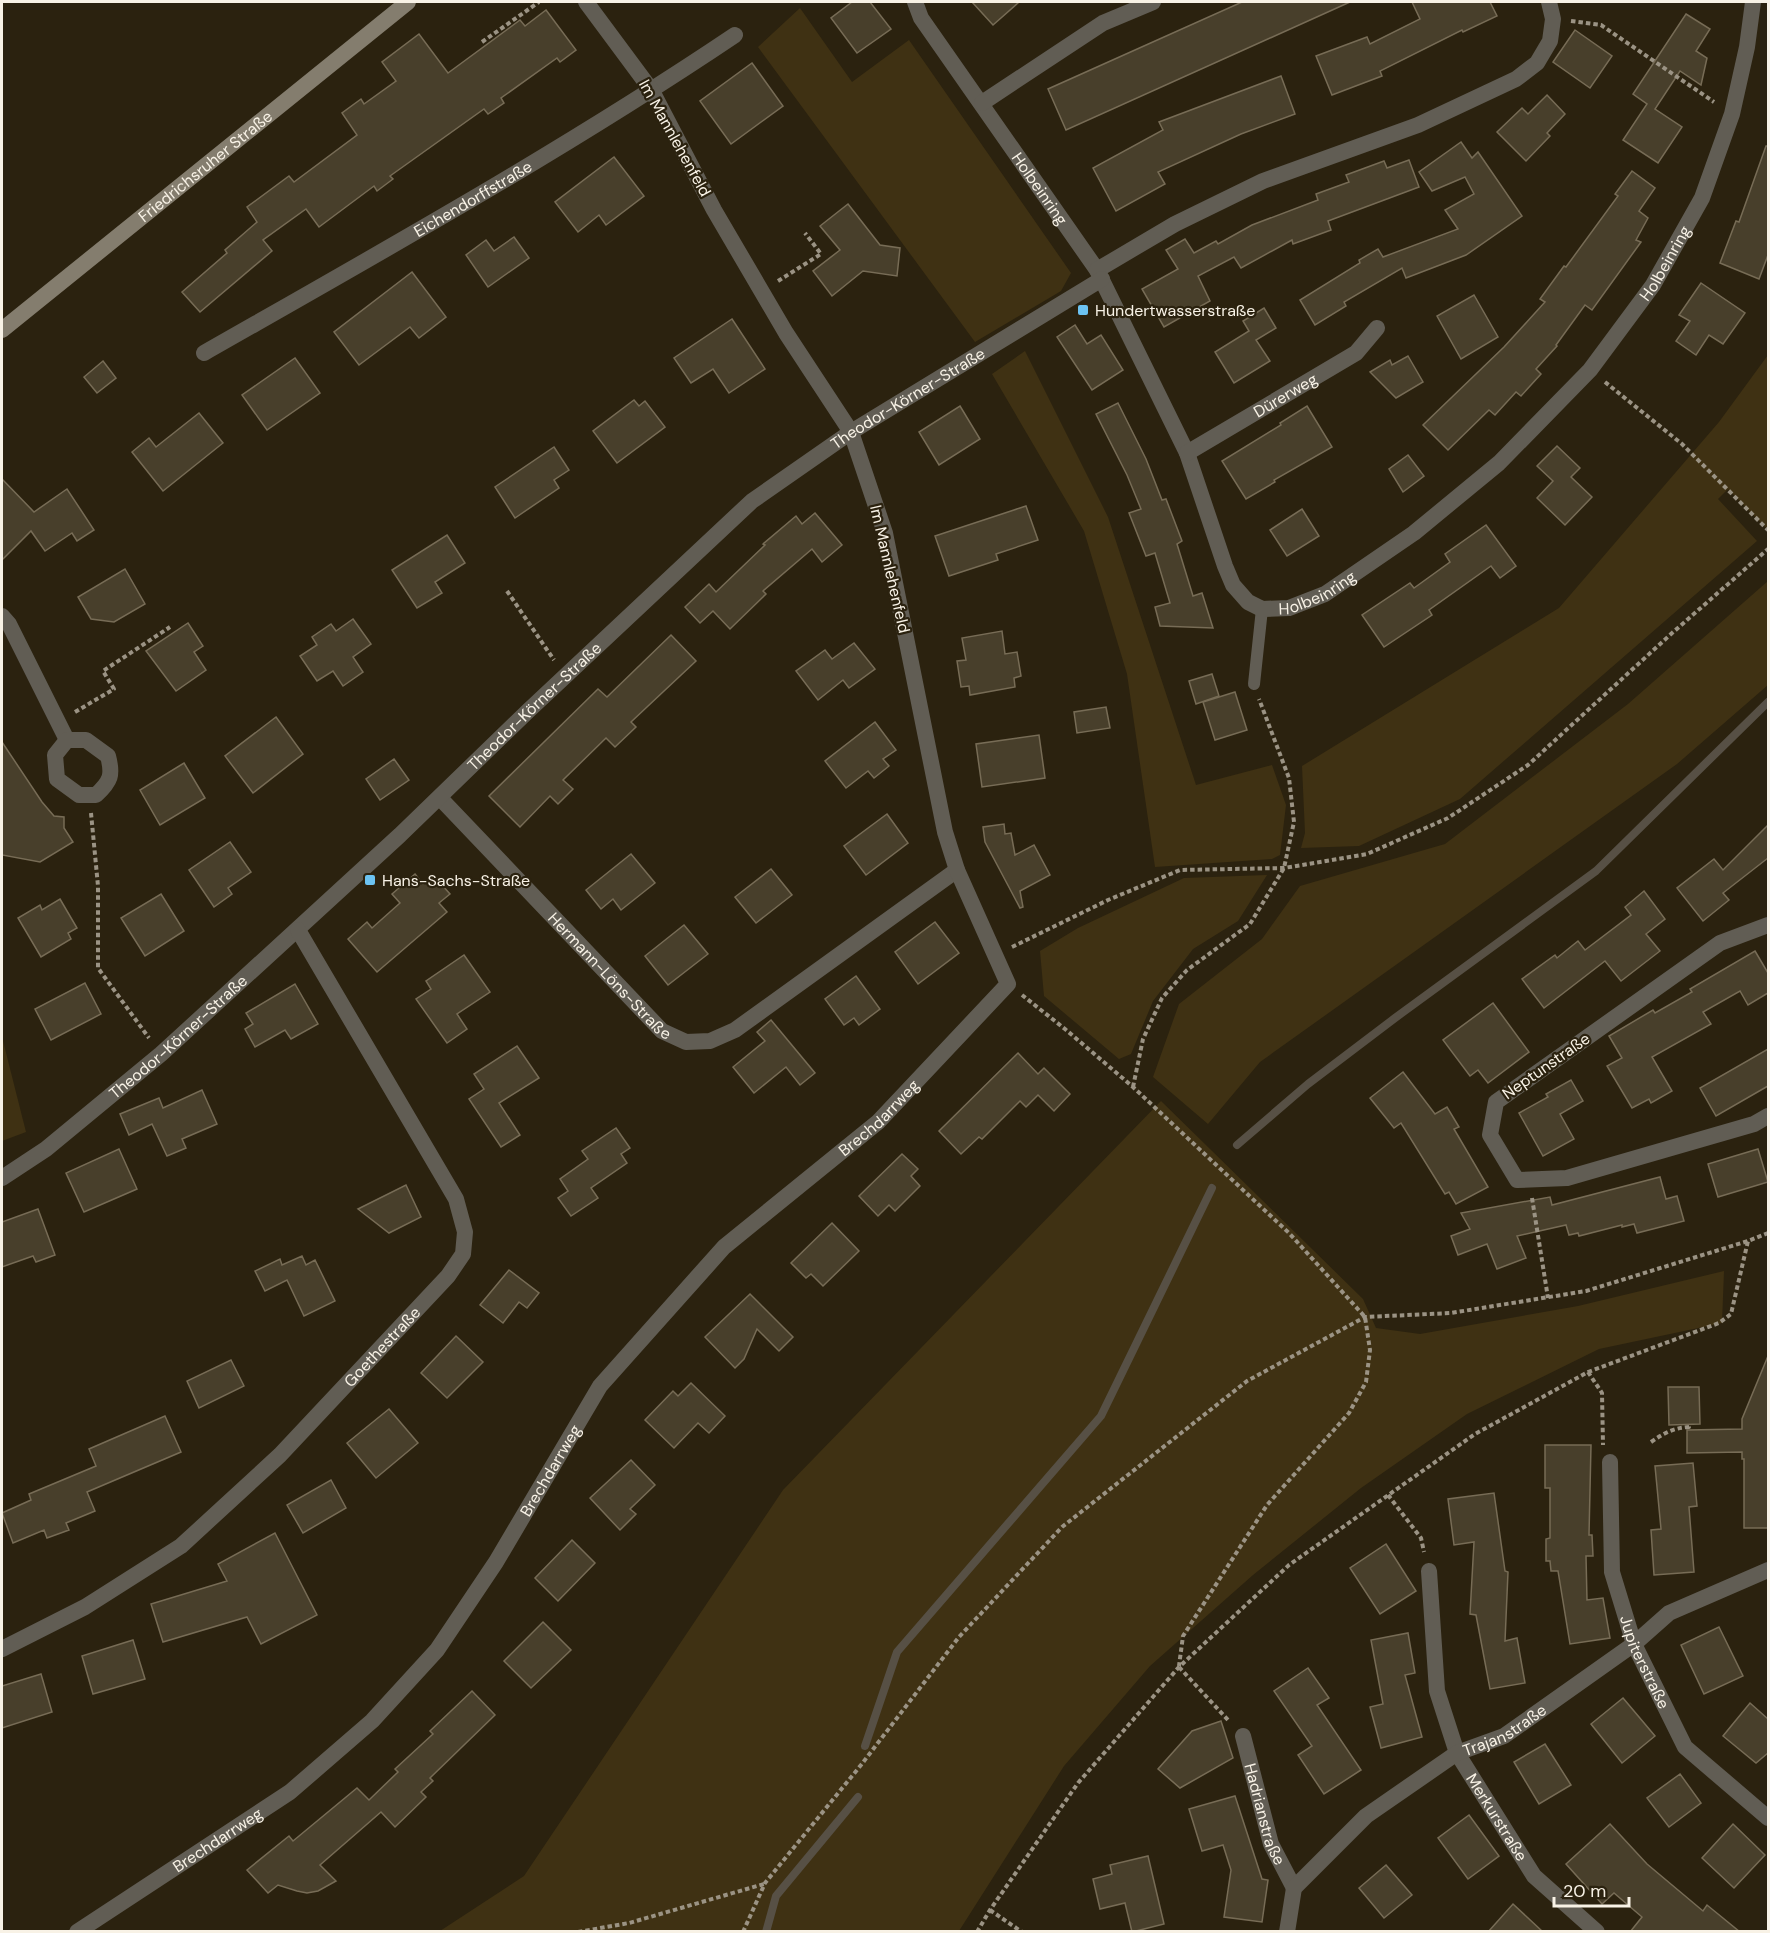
<svg xmlns="http://www.w3.org/2000/svg" width="1770" height="1933" viewBox="0 0 1770 1933" font-family="'DM Sans',sans-serif">
  <style>
    .green { fill: #3f3113 }
    .lines { fill: none; stroke-linecap: round; stroke-linejoin: round }
    .stream { stroke: #575045; stroke-width: 8 }
    .building { fill: #483f2b; stroke: #776c56; stroke-width: 1.5 }
    .path { stroke: #9b9384; stroke-width: 4; stroke-dasharray: 4.5 3; stroke-linecap: butt }
    .service { stroke: #615d54; stroke-width: 12 }
    .minor { stroke: #615d54; stroke-width: 16 }
    .secondary { stroke: #847d6e; stroke-width: 16 }
    .poi-dot { fill: #6cc3f2; stroke: #2b220f; stroke-width: 2 }
    .labels { text-anchor: middle; dominant-baseline: central; stroke-width: 4.5; stroke-linejoin: round; paint-order: stroke }
    .street-label { font-size: 16px; fill: #f8f2e6; stroke: #2b220f }
    .poi-label { font-size: 16px; fill: #f8f2e6; stroke: #2b220f; text-anchor: start }
  </style>
  <rect width="100%" height="100%" fill="#2b220f"/>
  <g class="green">
    <path d="M800,8L852,82L909,40L1071,273L1061,291L975,342L758,47Z"/>
    <path d="M1025,351L1108,517L1196,785L1272,765L1286,805L1280,855L1272,859L1155,867L1127,674L1084,531L992,374Z"/>
    <path d="M1768,355V530L1728,489L1718,499L1757,541L1460,799L1359,846L1301,848L1305,833L1302,766L1559,608L1719,422Z"/>
    <path d="M1768,581V685L1677,764L1260,1062L1208,1124L1153,1077L1179,1004L1262,939L1300,886L1445,844L1628,704Z"/>
    <path d="M1267,875L1238,921L1193,949L1153,1001L1131,1054L1119,1059L1044,996L1040,951L1078,928L1184,878Z"/>
    <path d="M2,1037L26,1132L2,1141Z"/>
    <path d="M1161,1101L1363,1299L1376,1328L1420,1334L1578,1306L1724,1271L1722,1323L1599,1349L1467,1414L1361,1488L1253,1575L1150,1666L1064,1766L959,1931H440L524,1876L783,1490Z"/>
  </g>
  <g class="lines">
    <g class="stream">
      <path d="M1237,1145L1308,1084L1395,1018L1596,871L1768,702"/>
      <path d="M865,1746L897,1652L1101,1416L1212,1188"/>
      <path d="M766,1932L776,1896L858,1797"/>
    </g>
  </g>
  <g class="building">
    <path d="M852,2H870L891,29L857,53L831,18Z"/>
    <path d="M972,2H1019L993,25Z"/>
    <path d="M1242,2H1350L1066,130L1048,89Z"/>
    <path d="M1412,2H1490L1497,16L1463,32L1462,30L1380,71L1382,76L1332,95L1316,56L1367,37L1370,44L1420,19Z"/>
    <path d="M546,10L576,50L560,62L557,58L501,98L504,103L488,114L484,109L390,176L393,179L377,191L374,186L319,227L306,209L263,240L272,251L200,312L182,292L227,253L225,250L257,222L247,207L289,176L294,182L357,135L342,113L361,99L364,104L396,81L382,62L419,34L448,73L520,20L525,26Z"/>
    <path d="M1686,14L1710,29L1696,51L1707,58L1701,85L1680,71L1655,109L1682,127L1658,163L1623,140L1647,104L1633,94Z"/>
    <path d="M1575,30L1612,56L1590,88L1553,62Z"/>
    <path d="M752,63L783,106L731,144L700,101Z"/>
    <path d="M1281,76L1295,114L1241,134L1158,172L1165,184L1116,211L1093,168L1163,130L1159,122Z"/>
    <path d="M1547,95L1565,114L1547,133L1550,136L1526,161L1497,132L1522,108L1528,114Z"/>
    <path d="M1461,142L1472,158L1478,152L1522,216L1466,255L1406,278L1402,268L1344,302L1346,306L1315,325L1300,300L1360,263L1359,260L1378,249L1383,257L1458,229L1445,210L1474,194L1465,177L1432,191L1419,172Z"/>
    <path d="M1766,146H1768V255L1759,279L1720,263L1736,221L1739,222Z"/>
    <path d="M614,157L644,196L606,225L599,215L578,232L555,202Z"/>
    <path d="M1409,160L1419,187L1328,221L1331,230L1293,244L1292,240L1241,268L1234,257L1198,276L1210,301L1164,327L1142,289L1178,269L1166,250L1185,239L1194,253L1216,241L1218,244L1252,225L1318,200L1316,194L1349,182L1346,175L1384,161L1387,168Z"/>
    <path d="M1632,171L1655,188L1639,211L1648,218L1636,240L1641,242L1592,310L1585,305L1556,345L1557,346L1536,369L1541,374L1521,396L1516,392L1495,415L1489,410L1448,450L1423,425L1504,347L1545,302L1540,299L1564,266L1566,267L1618,196L1615,194Z"/>
    <path d="M848,204L880,245L900,248L897,276L863,271L832,296L813,271L840,250L820,226Z"/>
    <path d="M514,237L529,258L488,287L466,255L486,240L494,251Z"/>
    <path d="M412,272L446,317L419,338L410,327L359,365L334,332Z"/>
    <path d="M1701,283L1745,313L1723,344L1709,335L1696,355L1676,341L1690,321L1679,315Z"/>
    <path d="M1474,295L1498,337L1461,359L1437,316Z"/>
    <path d="M1264,308L1276,328L1256,340L1270,361L1234,383L1215,352L1249,331L1243,321Z"/>
    <path d="M732,319L765,369L729,393L713,369L691,383L674,358Z"/>
    <path d="M1075,325L1087,344L1101,335L1123,370L1092,390L1057,337Z"/>
    <path d="M1408,356L1423,382L1396,398L1370,372L1390,360L1392,365Z"/>
    <path d="M295,358L320,393L267,430L242,395Z"/>
    <path d="M103,361L116,378L97,393L84,377Z"/>
    <path d="M634,400L639,406L645,401L665,427L617,463L593,431Z"/>
    <path d="M1118,403L1146,459L1162,500L1166,499L1182,541L1177,544L1193,596L1202,593L1213,628L1160,626L1155,607L1170,603L1155,553L1146,556L1129,513L1141,509L1127,475L1096,414Z"/>
    <path d="M960,406L980,439L939,465L919,432Z"/>
    <path d="M1307,406L1332,447L1274,480L1275,482L1246,499L1222,461L1281,425L1280,423Z"/>
    <path d="M199,413L223,443L163,491L132,452L149,438L156,447Z"/>
    <path d="M1557,446L1580,468L1571,477L1592,497L1565,525L1537,498L1553,481L1537,466Z"/>
    <path d="M554,447L569,470L554,480L559,488L515,518L495,487Z"/>
    <path d="M1408,455L1424,476L1403,492L1389,469Z"/>
    <path d="M2,479L34,512L67,489L94,530L77,541L72,533L45,551L31,531L2,560Z"/>
    <path d="M1026,506L1038,540L996,554L998,560L949,576L935,536Z"/>
    <path d="M1302,509L1319,536L1287,556L1270,530Z"/>
    <path d="M815,513L842,545L822,562L812,549L763,591L766,594L730,629L713,611L700,623L685,607L709,584L716,592L765,545L763,544L796,516L802,524Z"/>
    <path d="M1486,525L1516,566L1500,578L1491,566L1429,610L1432,615L1384,647L1362,615L1410,583L1414,588L1450,562L1445,554Z"/>
    <path d="M447,535L465,563L435,582L442,593L417,608L392,570Z"/>
    <path d="M125,569L145,604L114,622L91,619L78,597Z"/>
    <path d="M353,619L371,644L353,657L363,672L343,686L333,671L317,681L300,656L317,645L312,637L331,624L336,631Z"/>
    <path d="M188,623L203,646L194,652L206,670L176,691L146,651Z"/>
    <path d="M1002,631L1005,654L1017,652L1021,676L1014,678L1015,687L970,695L969,686L961,687L957,661L966,660L962,638Z"/>
    <path d="M671,635L696,661L631,722L636,727L615,747L606,738L563,780L573,789L558,804L550,796L520,827L489,796L598,689L607,697Z"/>
    <path d="M854,643L875,669L849,688L843,680L818,700L796,671L825,650L832,659Z"/>
    <path d="M1212,674L1219,696L1196,704L1189,681Z"/>
    <path d="M1235,692L1247,730L1215,740L1203,702Z"/>
    <path d="M1106,707L1110,728L1077,733L1074,712Z"/>
    <path d="M276,717L303,754L253,793L225,756Z"/>
    <path d="M875,722L896,750L883,759L889,766L874,778L868,771L846,788L825,761Z"/>
    <path d="M1039,735L1045,778L982,787L976,744Z"/>
    <path d="M2,742L42,802L54,816L64,817V828L73,842L40,862L2,855Z"/>
    <path d="M394,759L409,780L380,800L366,779Z"/>
    <path d="M184,763L205,798L160,825L140,790Z"/>
    <path d="M887,814L908,843L866,875L844,846Z"/>
    <path d="M1004,824L1005,834L1011,833L1015,855L1034,845L1050,875L1020,891L1023,907L1020,908L985,842L983,827Z"/>
    <path d="M1768,825V858L1723,893L1729,900L1703,921L1677,888L1714,859L1723,870Z"/>
    <path d="M230,842L251,872L228,888L232,894L214,907L189,870Z"/>
    <path d="M631,854L655,883L621,910L613,899L601,909L586,890Z"/>
    <path d="M771,869L792,895L756,923L735,897Z"/>
    <path d="M415,874L423,884L433,875L450,894L439,903L447,912L377,972L348,939L367,922L372,928L400,903L392,894Z"/>
    <path d="M1644,891L1665,919L1646,934L1660,951L1621,981L1605,961L1544,1008L1522,979L1555,955L1557,958L1578,941L1585,950L1631,915L1625,907Z"/>
    <path d="M161,894L184,931L145,956L121,918Z"/>
    <path d="M60,899L77,928L68,933L71,939L41,957L18,918L40,905L42,910Z"/>
    <path d="M935,922L959,953L918,984L895,952Z"/>
    <path d="M684,925L708,954L668,985L645,956Z"/>
    <path d="M1755,951L1768,973V993L1748,1005L1740,991L1703,1012L1711,1024L1652,1057L1672,1091L1651,1103L1649,1099L1632,1108L1607,1066L1622,1058L1609,1036L1653,1010L1655,1013L1692,992L1690,989Z"/>
    <path d="M464,955L490,992L457,1014L467,1029L447,1043L416,999L431,989L426,981Z"/>
    <path d="M856,976L880,1009L859,1025L854,1018L844,1025L825,999Z"/>
    <path d="M85,983L101,1014L51,1040L35,1009Z"/>
    <path d="M295,984L318,1024L291,1039L285,1030L255,1047L245,1029L253,1024L246,1013Z"/>
    <path d="M1493,1003L1529,1052L1488,1083L1478,1070L1470,1076L1443,1040Z"/>
    <path d="M771,1020L815,1073L800,1085L786,1067L754,1093L733,1067L765,1041L757,1032Z"/>
    <path d="M517,1046L539,1078L499,1103L520,1135L501,1147L469,1099L484,1089L474,1074Z"/>
    <path d="M1768,1049V1086L1716,1116L1700,1088Z"/>
    <path d="M1018,1053L1038,1074L1044,1068L1070,1094L1054,1111L1038,1095L1026,1107L1020,1101L982,1139L979,1137L961,1154L939,1131Z"/>
    <path d="M1403,1072L1435,1114L1447,1107L1459,1127L1454,1129L1488,1187L1456,1204L1449,1192L1445,1194L1401,1123L1394,1128L1370,1098Z"/>
    <path d="M1571,1080L1583,1101L1560,1114L1574,1139L1543,1156L1519,1113L1548,1097L1546,1094Z"/>
    <path d="M202,1090L217,1124L182,1139L186,1148L167,1156L152,1124L129,1135L120,1114L159,1098L163,1108Z"/>
    <path d="M616,1128L630,1148L621,1154L627,1163L591,1188L598,1198L571,1216L558,1198L568,1191L560,1179L588,1159L582,1151Z"/>
    <path d="M119,1149L137,1189L84,1212L66,1173Z"/>
    <path d="M1758,1149L1768,1182L1718,1197L1708,1164Z"/>
    <path d="M902,1154L918,1169L911,1176L920,1186L895,1211L889,1205L878,1216L859,1196Z"/>
    <path d="M1660,1177L1666,1199L1677,1196L1684,1221L1637,1233L1634,1224L1622,1227V1225L1579,1236L1578,1233L1569,1235L1566,1225L1517,1236L1526,1258L1497,1269L1487,1244L1458,1255L1451,1236L1470,1229L1461,1213L1550,1197L1552,1205Z"/>
    <path d="M406,1185L421,1217L389,1233L358,1209Z"/>
    <path d="M38,1209L55,1255L36,1262L33,1256L2,1267V1222Z"/>
    <path d="M832,1223L859,1251L823,1286L811,1274L806,1278L791,1263Z"/>
    <path d="M302,1256L306,1265L315,1260L335,1301L304,1316L287,1280L265,1291L255,1271L280,1259L282,1265Z"/>
    <path d="M509,1270L539,1293L527,1308L519,1302L503,1323L480,1305Z"/>
    <path d="M750,1294L793,1337L779,1351L757,1329L744,1359L735,1368L705,1337Z"/>
    <path d="M456,1336L483,1362L447,1398L421,1373Z"/>
    <path d="M1768,1356V1528H1744V1459H1742V1452L1687,1453V1430L1742,1429V1419Z"/>
    <path d="M231,1360L244,1386L199,1408L187,1381Z"/>
    <path d="M691,1383L725,1416L709,1433L698,1423L674,1448L645,1420L673,1391L678,1396Z"/>
    <path d="M1668,1387H1699L1700,1424L1669,1425Z"/>
    <path d="M389,1409L418,1443L376,1478L347,1443Z"/>
    <path d="M165,1416L181,1452L87,1492L95,1511L66,1523L69,1530L47,1538L44,1530L13,1543L2,1513L31,1500L29,1494L96,1466L89,1449Z"/>
    <path d="M1545,1445H1591L1589,1535H1592L1593,1556H1586L1587,1600L1603,1598L1610,1638L1570,1644L1558,1571H1551L1550,1561H1546V1539L1550,1538V1488H1545Z"/>
    <path d="M631,1460L655,1485L630,1509L636,1514L620,1530L590,1498Z"/>
    <path d="M1693,1463L1697,1506L1689,1507L1694,1572L1654,1575L1651,1530L1661,1529L1655,1466Z"/>
    <path d="M331,1480L346,1508L303,1533L287,1505Z"/>
    <path d="M1494,1493L1505,1571L1508,1572L1505,1641L1517,1638L1525,1683L1490,1689L1476,1615L1470,1614L1474,1542L1454,1545L1448,1499Z"/>
    <path d="M275,1533L317,1615L261,1644L247,1617L163,1642L151,1604L227,1581L218,1564Z"/>
    <path d="M572,1540L595,1563L558,1601L535,1578Z"/>
    <path d="M1386,1544L1416,1591L1380,1614L1350,1568Z"/>
    <path d="M543,1622L571,1650L531,1688L504,1661Z"/>
    <path d="M1719,1627L1743,1676L1704,1694L1681,1645Z"/>
    <path d="M1408,1633L1415,1673L1405,1675L1422,1737L1381,1748L1370,1707L1383,1704L1371,1640Z"/>
    <path d="M133,1640L145,1679L93,1694L82,1656Z"/>
    <path d="M1308,1668L1329,1698L1317,1705L1361,1770L1324,1794L1298,1755L1312,1746L1274,1691Z"/>
    <path d="M41,1674L52,1712L2,1728V1686Z"/>
    <path d="M472,1691L495,1715L430,1778L433,1781L421,1792L426,1797L395,1827L381,1812L320,1865L336,1881L318,1891L307,1893L297,1891L278,1885L268,1893L247,1870L289,1836L293,1841L357,1788L369,1800L398,1772L395,1769L433,1734L430,1731Z"/>
    <path d="M1623,1698L1655,1736L1622,1763L1591,1724Z"/>
    <path d="M1750,1703L1768,1719V1753L1756,1763L1723,1736Z"/>
    <path d="M1221,1721L1233,1758L1180,1788L1158,1769L1192,1731Z"/>
    <path d="M1545,1744L1571,1785L1539,1804L1514,1762Z"/>
    <path d="M1680,1774L1701,1803L1669,1827L1647,1798Z"/>
    <path d="M1235,1796L1262,1879L1268,1880L1262,1922L1224,1917L1231,1870L1223,1845L1202,1851L1189,1809Z"/>
    <path d="M1469,1815L1499,1856L1468,1879L1438,1838Z"/>
    <path d="M1610,1824L1647,1864L1703,1911L1707,1905L1740,1932H1630L1642,1917L1614,1893L1602,1904L1566,1864Z"/>
    <path d="M1733,1824L1765,1855L1734,1888L1702,1858Z"/>
    <path d="M1148,1856L1164,1924L1132,1932L1125,1903L1100,1909L1093,1879L1112,1874L1110,1865Z"/>
    <path d="M1386,1865L1412,1895L1384,1918L1359,1888Z"/>
    <path d="M1513,1904L1543,1932H1488Z"/>
  </g>
  <g class="lines">
    <g class="path">
      <path d="M1571,21L1601,25L1714,102"/>
      <path d="M482,42L539,2"/>
      <path d="M778,281L821,254L805,233"/>
      <path d="M1605,382L1682,444L1768,530"/>
      <path d="M507,591L554,660"/>
      <path d="M75,712L114,689L103,671L170,627"/>
      <path d="M91,813L98,886V968L149,1038"/>
      <path d="M1012,947L1108,900L1180,870L1284,868L1367,854L1448,818L1528,765L1671,634L1768,549"/>
      <path d="M1022,995L1065,1029L1133,1087L1289,1233L1365,1317L1370,1350L1366,1382L1349,1413L1267,1505L1183,1636L1179,1666"/>
      <path d="M1133,1087L1143,1039L1162,998L1187,970L1250,924L1284,868L1294,822L1289,778L1259,699"/>
      <path d="M1532,1198L1548,1298"/>
      <path d="M1588,1372L1602,1393L1603,1445"/>
      <path d="M1651,1442C1664,1433 1673,1428 1689,1427V1424"/>
      <path d="M1388,1495L1421,1538L1424,1552"/>
      <path d="M1179,1667L1229,1721"/>
      <path d="M990,1910L1022,1932"/>
      <path d="M578,1932L629,1923L764,1884"/>
      <path d="M743,1932L765,1883L861,1765L959,1637L1062,1527L1247,1381L1365,1317L1451,1313L1586,1291L1748,1241L1768,1233"/>
      <path d="M977,1932L990,1910L1078,1783L1179,1667L1289,1565L1475,1434L1588,1372L1719,1323L1731,1314L1748,1241"/>
    </g>
    <path class="service" d="M1254,684L1262,609"/>
    <g class="minor">
      <path id="s1" d="M915,2L921,18L1097,270L1187,453L1225,566L1233,585L1248,602L1262,609L1289,608L1325,594L1414,533L1499,463L1590,370L1653,285L1702,198L1732,114L1747,47L1753,2"/>
      <path d="M982,103L1103,23L1153,2"/>
      <path d="M1097,270L1175,224L1263,181L1418,125L1516,79L1537,63L1550,41L1553,19L1549,2"/>
      <path id="s2" d="M204,353C383,251 564,150 735,35"/>
      <path id="s3" d="M1187,453L1356,353L1377,328"/>
      <path d="M2,616L9,624L67,740"/>
      <path d="M67,740H86L108,756C113,775 111,781 96,795H79L57,779L55,755Z"/>
      <path id="s4" d="M440,798L662,1031L686,1042L710,1041L735,1030L957,870"/>
      <path d="M1768,925L1720,943L1496,1102L1490,1135L1517,1180L1567,1178L1754,1124L1768,1116"/>
      <path id="s5" d="M2,1178L46,1149L161,1054L400,835L528,711L752,501L851,432L1102,279"/>
      <path id="s6" d="M1610,1462L1612,1572L1634,1644L1685,1747L1768,1818"/>
      <path id="s7" d="M1429,1571L1437,1691L1457,1753L1534,1876L1597,1932"/>
      <path id="s8" d="M2,1649L85,1607L181,1546L280,1455L448,1276L463,1254L465,1232L456,1199L298,930"/>
      <path id="s9" d="M1243,1736L1271,1844L1294,1888"/>
      <path id="s10" d="M77,1932L290,1792L372,1721L437,1650L496,1562L600,1386L724,1247L878,1122L1008,984L957,870L945,832L885,533L851,432L786,333L714,210L652,91L586,2"/>
      <path id="s11" d="M1287,1932L1294,1888L1366,1816L1457,1753L1504,1736L1634,1644L1669,1613L1768,1570"/>
    </g>
    <path class="secondary" id="s12" d="M2,330L408,2"/>
  </g>
  <g class="poi-dot">
    <rect x="1077" y="304" width="12" height="12" rx="3"/>
    <rect x="364" y="874" width="12" height="12" rx="3"/>
  </g>
  <g class="labels">
    <g class="street-label">
      <text transform="translate(675 138) rotate(61)">Im Mannlehenfeld</text>
      <text stroke="none"><textPath href="#s12" startOffset="261">Friedrichsruher Straße</textPath></text>
      <text stroke="none"><textPath href="#s1" startOffset="225">Holbeinring</textPath></text>
      <text stroke="none"><textPath href="#s2" startOffset="310">Eichendorffstraße</textPath></text>
      <text stroke="none"><textPath href="#s1" startOffset="1251">Holbeinring</textPath></text>
      <text stroke="none"><textPath href="#s3" startOffset="114">Dürerweg</textPath></text>
      <text stroke="none"><textPath href="#s5" startOffset="1198">Theodor-Körner-Straße</textPath></text>
      <text transform="translate(890 569) rotate(77)">Im Mannlehenfeld</text>
      <text stroke="none"><textPath href="#s1" startOffset="765">Holbeinring</textPath></text>
      <text stroke="none"><textPath href="#s5" startOffset="712">Theodor-Körner-Straße</textPath></text>
      <text stroke="none"><textPath href="#s4" startOffset="246">Hermann-Löns-Straße</textPath></text>
      <text stroke="none"><textPath href="#s5" startOffset="226">Theodor-Körner-Straße</textPath></text>
      <text transform="translate(1546 1066) rotate(-35)">Neptunstraße</text>
      <text stroke="none"><textPath href="#s10" startOffset="1158">Brechdarrweg</textPath></text>
      <text stroke="none"><textPath href="#s8" startOffset="490">Goethestraße</textPath></text>
      <text stroke="none"><textPath href="#s10" startOffset="672">Brechdarrweg</textPath></text>
      <text stroke="none"><textPath href="#s6" startOffset="206">Jupiterstraße</textPath></text>
      <text stroke="none"><textPath href="#s11" startOffset="310">Trajanstraße</textPath></text>
      <text stroke="none"><textPath href="#s9" startOffset="81">Hadrianstraße</textPath></text>
      <text stroke="none"><textPath href="#s7" startOffset="261">Merkurstraße</textPath></text>
      <text stroke="none"><textPath href="#s10" startOffset="168">Brechdarrweg</textPath></text>
    </g>
    <g class="poi-label">
      <text x="1095" y="310">Hundertwasserstraße</text>
      <text x="382" y="880">Hans-Sachs-Straße</text>
    </g>
  </g>
  <rect width="1770" height="1933" fill="none" stroke="#f8f2e6" stroke-width="6"/>
  <path d="M1554 1897v9h75v-9" fill="none" stroke="#f8f2e6" stroke-width="3"/>
  <text x="1563" y="1897" font-size="18" fill="#f8f2e6" stroke="#2b220f" stroke-width="4.5" paint-order="stroke">20 m</text>
</svg>
